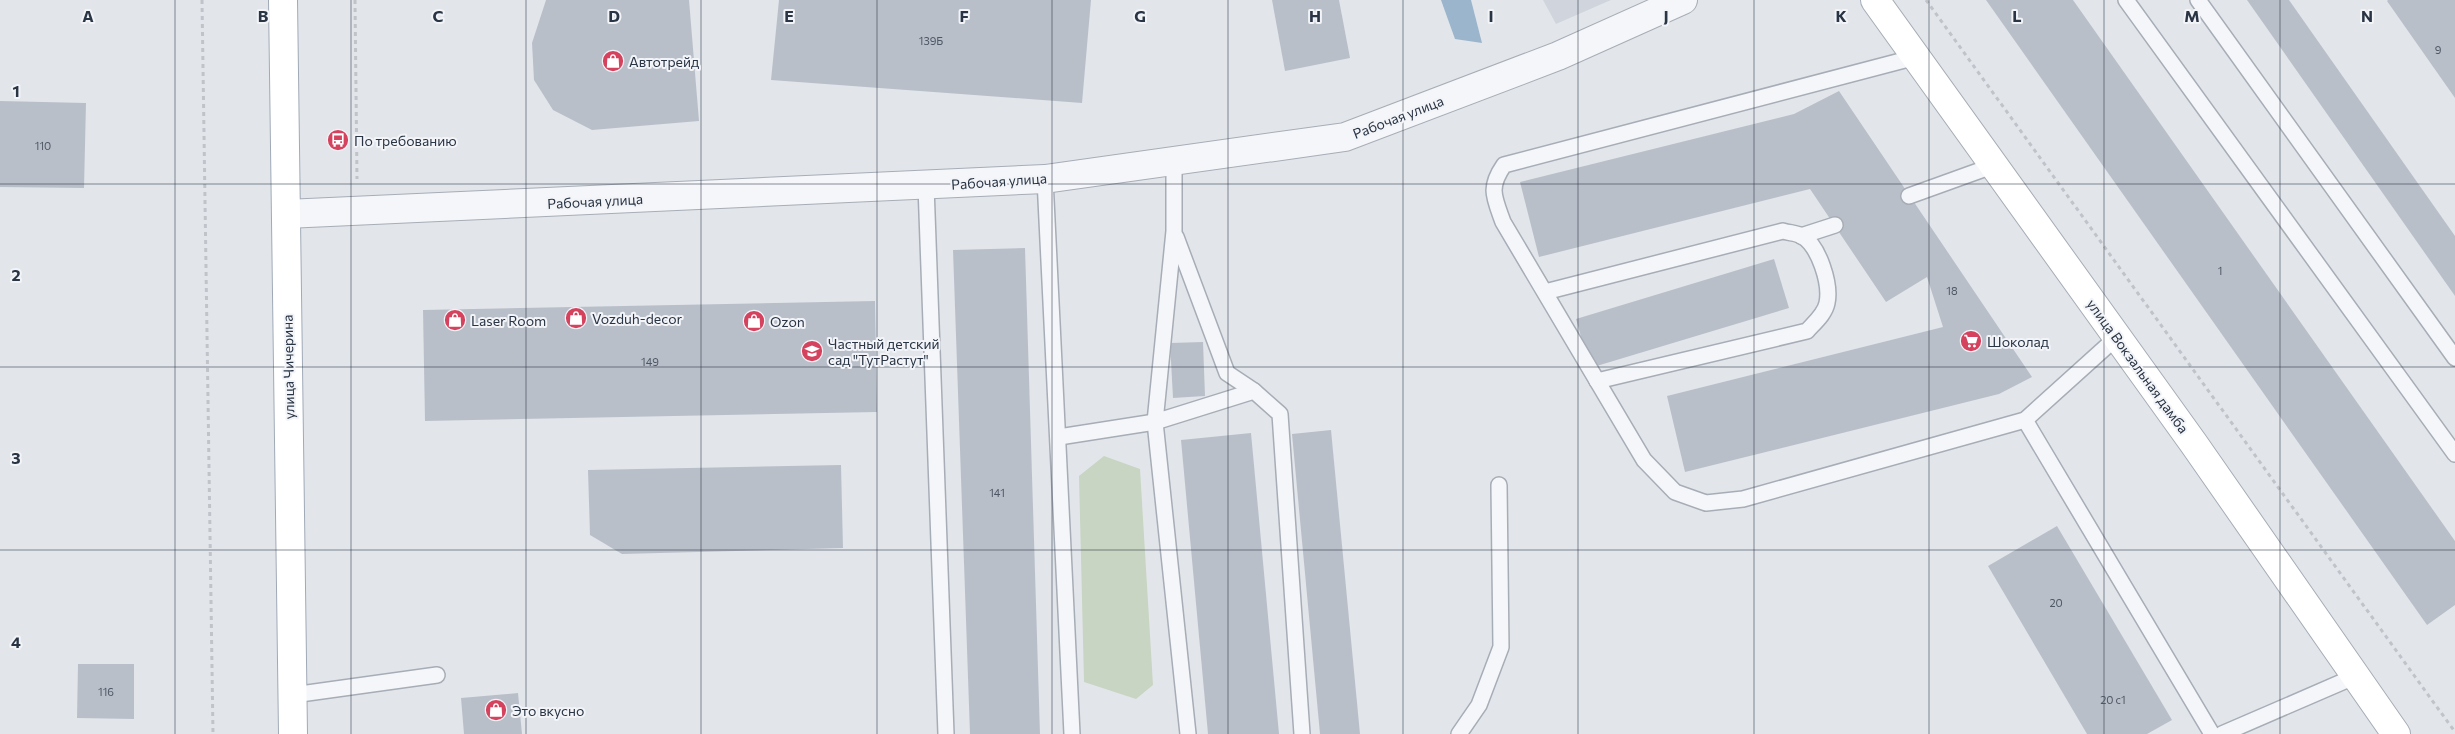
<svg xmlns="http://www.w3.org/2000/svg" width="2455" height="734" viewBox="0 0 2455 734" font-family="Commissioner,sans-serif">
  <style>
    .built { fill: #d0d5dd }
    .green { fill: #c8d5c2 }
    .water { fill: #9bb5cc }
    .building { fill: #b9bfc9 }
    .lines { fill: none; stroke-linecap: round; stroke-linejoin: round }
    .lane-casing { stroke: #a7adb6; stroke-width: 18 }
    .street-casing { stroke: #a7adb6; stroke-width: 30 }
    .secondary-casing { stroke: #a7adb6; stroke-width: 30 }
    .primary-casing { stroke: #a0aab7; stroke-width: 30 }
    .path { stroke: #c0c4ca; stroke-width: 3; stroke-dasharray: 4 4; stroke-linecap: butt }
    .lane { stroke: #f5f6f9; stroke-width: 15 }
    .street { stroke: #f5f6f9; stroke-width: 28 }
    .secondary { stroke: #fff; stroke-width: 28 }
    .primary { stroke: #fff; stroke-width: 28 }
    .grid { fill: none; stroke: #293444; stroke-width: 1; stroke-opacity: 0.55 }
    .labels { text-anchor: middle; dominant-baseline: central; stroke-width: 4; stroke-linejoin: round; paint-order: stroke }
    .number-label { font-size: 11px; fill: #4d5765 }
    .poi-label { font-size: 14px; fill: #293444; stroke: #f2f4f8; text-anchor: start }
    .street-label { font-size: 14px; fill: #293444; stroke: #f2f4f8 }
    .grid-label { font-size: 16px; text-anchor: middle; font-weight: bold; fill: #293444; stroke: #f2f4f8; stroke-width: 4; stroke-linejoin: round; paint-order: stroke }
  </style>
  <rect width="100%" height="100%" fill="#e2e6eb"/>
  <path class="built" d="M1543,0H1611L1556,24Z"/>
  <path class="green" d="M1104,456L1140,469L1153,685L1136,699L1084,682L1079,476Z"/>
  <path class="water" d="M1441,0H1471L1482,43L1455,39Z"/>
  <g class="building">
    <path d="M546,0H689L699,121L592,130L553,110L534,80L532,43Z"/>
    <path d="M779,0H1091L1082,103L771,80Z"/>
    <path d="M1272,0H1339L1350,58L1285,71Z"/>
    <path d="M1986,0H2073L2455,541V605L2427,625Z"/>
    <path d="M2247,0H2289L2455,236V296Z"/>
    <path d="M2388,0H2455V98L2387,1Z"/>
    <path d="M1839,91L2032,377L1999,394L1685,472L1667,396L1943,327L1927,277L1886,302L1810,189L1539,257L1520,182L1794,114Z"/>
    <path d="M0,101L86,103L84,188L0,187Z"/>
    <path d="M1025,248L1040,734H970L953,250Z"/>
    <path d="M1774,259L1789,308L1590,368L1576,319Z"/>
    <path d="M875,301L877,412L425,421L423,310Z"/>
    <path d="M1203,342L1205,396L1173,398L1170,343Z"/>
    <path d="M1331,430L1360,734H1320L1292,434Z"/>
    <path d="M1251,433L1279,734H1208L1181,440Z"/>
    <path d="M841,465L843,548L622,554L590,535L588,470Z"/>
    <path d="M2057,526L2172,720L2147,734H2087L1988,566Z"/>
    <path d="M78,664H134V719L77,718Z"/>
    <path d="M518,693L522,734H464L461,698Z"/>
  </g>
  <g class="lines">
    <g class="lane-casing">
      <g id="lane">
        <path d="M2126,0L2455,454"/>
        <path d="M2198,0L2455,358"/>
        <path d="M1916,57L1504,165C1488,188 1494,197 1503,222L1644,460L1675,492L1706,503L1743,499L2025,420L2117,337"/>
        <path d="M1174,159V231L1155,422L1254,391L1280,414L1302,734"/>
        <path d="M1045,179L1072,734"/>
        <path d="M926,186L946,734"/>
        <path d="M1909,196L1995,165"/>
        <path d="M1801,236L1835,225"/>
        <path d="M1176,237L1227,373L1254,391"/>
        <path d="M1545,292L1783,231C1789,233 1797,233 1802,236C1819,246 1831,284 1827,303C1825,314 1814,323 1807,331L1597,381"/>
        <path d="M2025,420L2212,734"/>
        <path d="M1059,437L1155,422L1188,734"/>
        <path d="M293,695L437,675"/>
        <path d="M1459,734L1479,705L1501,647L1499,485"/>
        <path d="M2222,734L2356,676"/>
      </g>
    </g>
    <g class="street-casing">
      <path id="street" d="M286,214L1045,179L1345,137L1558,56L1683,0"/>
    </g>
    <g class="secondary-casing">
      <path id="secondary" d="M1875,0L2194,444L2396,734"/>
    </g>
    <g class="primary-casing">
      <path id="primary" d="M283,0L293,734"/>
    </g>
    <g class="path">
      <path d="M202,0L213,734"/>
      <path d="M355,0L357,179"/>
      <path d="M1926,0L2455,732"/>
    </g>
    <use href="#lane" class="lane"/>
    <use href="#street" class="street"/>
    <use href="#secondary" class="secondary"/>
    <use href="#primary" class="primary"/>
  </g>
  <path class="grid" d="M175,0V734M351,0V734M526,0V734M701,0V734M877,0V734M1052,0V734M1228,0V734M1403,0V734M1578,0V734M1754,0V734M1929,0V734M2104,0V734M2280,0V734M0,184H2455M0,367H2455M0,550H2455"/>
  <defs>
    <g id="shop-disc" transform="scale(1.125)"><circle r="9.5" fill="#d4425d" stroke="#f2f4f8"/><path d="M-5-2.5h2.3a2.7 3.5 0 0 1 5.4 0H5L5.5 6h-11ZM-1.5-2.5h3a1.5 2.3 0 0 0-3 0Z" fill="#fff"/></g>
    <g id="bus-disc" transform="scale(1.125)"><circle r="9.5" fill="#d4425d" stroke="#f2f4f8"/><path d="M-5-6H5V4H4V6H2V4H-2V6H-4V4H-5ZM-3.5-4V0h7V-4ZM-3.5 1.2v1.5H-2V1.2ZM2 1.2v1.5H3.5V1.2Z" fill="#fff"/></g>
    <g id="supermarket-disc" transform="scale(1.125)"><circle r="9.5" fill="#d4425d" stroke="#f2f4f8"/><path d="M-6-5.5h2.5l.6 2H6L4.5 2H-2.5L-4.4-4H-6ZM-1.5 3.2a1.3 1.3 0 1 0 .1 0ZM3 3.2a1.3 1.3 0 1 0 .1 0Z" fill="#fff"/></g>
    <g id="school-disc" transform="scale(1.125)"><circle r="9.5" fill="#d4425d" stroke="#f2f4f8"/><path d="M0-5L7-2L0 1L-7-2ZM-4 1L0 2.5L4 1V4Q0 6-4 4Z" fill="#fff"/></g>
  </defs>
  <g fill-rule="evenodd">
    <use href="#shop-disc" x="613" y="61"/>
    <use href="#bus-disc" x="338" y="140"/>
    <use href="#shop-disc" x="576" y="318"/>
    <use href="#shop-disc" x="455" y="320"/>
    <use href="#shop-disc" x="754" y="321"/>
    <use href="#supermarket-disc" x="1971" y="341"/>
    <use href="#school-disc" x="812" y="351"/>
    <use href="#shop-disc" x="496" y="710"/>
  </g>
  <g class="labels">
    <g class="number-label">
      <text x="931" y="40">139Б</text>
      <text x="2438" y="49">9</text>
      <text x="43" y="145">110</text>
      <text x="2220" y="270">1</text>
      <text x="1952" y="290">18</text>
      <text x="650" y="361">149</text>
      <text x="997" y="492">141</text>
      <text x="2056" y="602">20</text>
      <text x="106" y="691">116</text>
      <text x="2113" y="699">20 с1</text>
    </g>
    <g class="poi-label">
      <text x="629" y="61">Автотрейд</text>
      <text x="354" y="140">По требованию</text>
      <text x="592" y="318">Vozduh-decor</text>
      <text x="471" y="320">Laser Room</text>
      <text x="770" y="321">Ozon</text>
      <text x="1987" y="341">Шоколад</text>
      <text x="828" y="343">Частный детский<tspan x="828" dy="16">сад "ТутРастут"</tspan></text>
      <text x="512" y="710">Это вкусно</text>
    </g>
    <g class="street-label">
      <text transform="translate(1398 117) rotate(-21)">Рабочая улица</text>
      <text transform="translate(999 181) rotate(-4)">Рабочая улица</text>
      <text transform="translate(595 201) rotate(-3)">Рабочая улица</text>
      <text transform="translate(2138 366) rotate(54)">улица Вокзальная дамба</text>
      <text transform="translate(288 367) rotate(-91)">улица Чичерина</text>
    </g>
  </g>
  <g class="grid-label">
    <text x="88" y="22">A</text>
    <text x="263" y="22">B</text>
    <text x="438" y="22">C</text>
    <text x="614" y="22">D</text>
    <text x="789" y="22">E</text>
    <text x="964" y="22">F</text>
    <text x="1140" y="22">G</text>
    <text x="1315" y="22">H</text>
    <text x="1491" y="22">I</text>
    <text x="1666" y="22">J</text>
    <text x="1841" y="22">K</text>
    <text x="2017" y="22">L</text>
    <text x="2192" y="22">M</text>
    <text x="2367" y="22">N</text>
    <text x="16" y="97">1</text>
    <text x="16" y="281">2</text>
    <text x="16" y="464">3</text>
    <text x="16" y="648">4</text>
  </g>
</svg>
